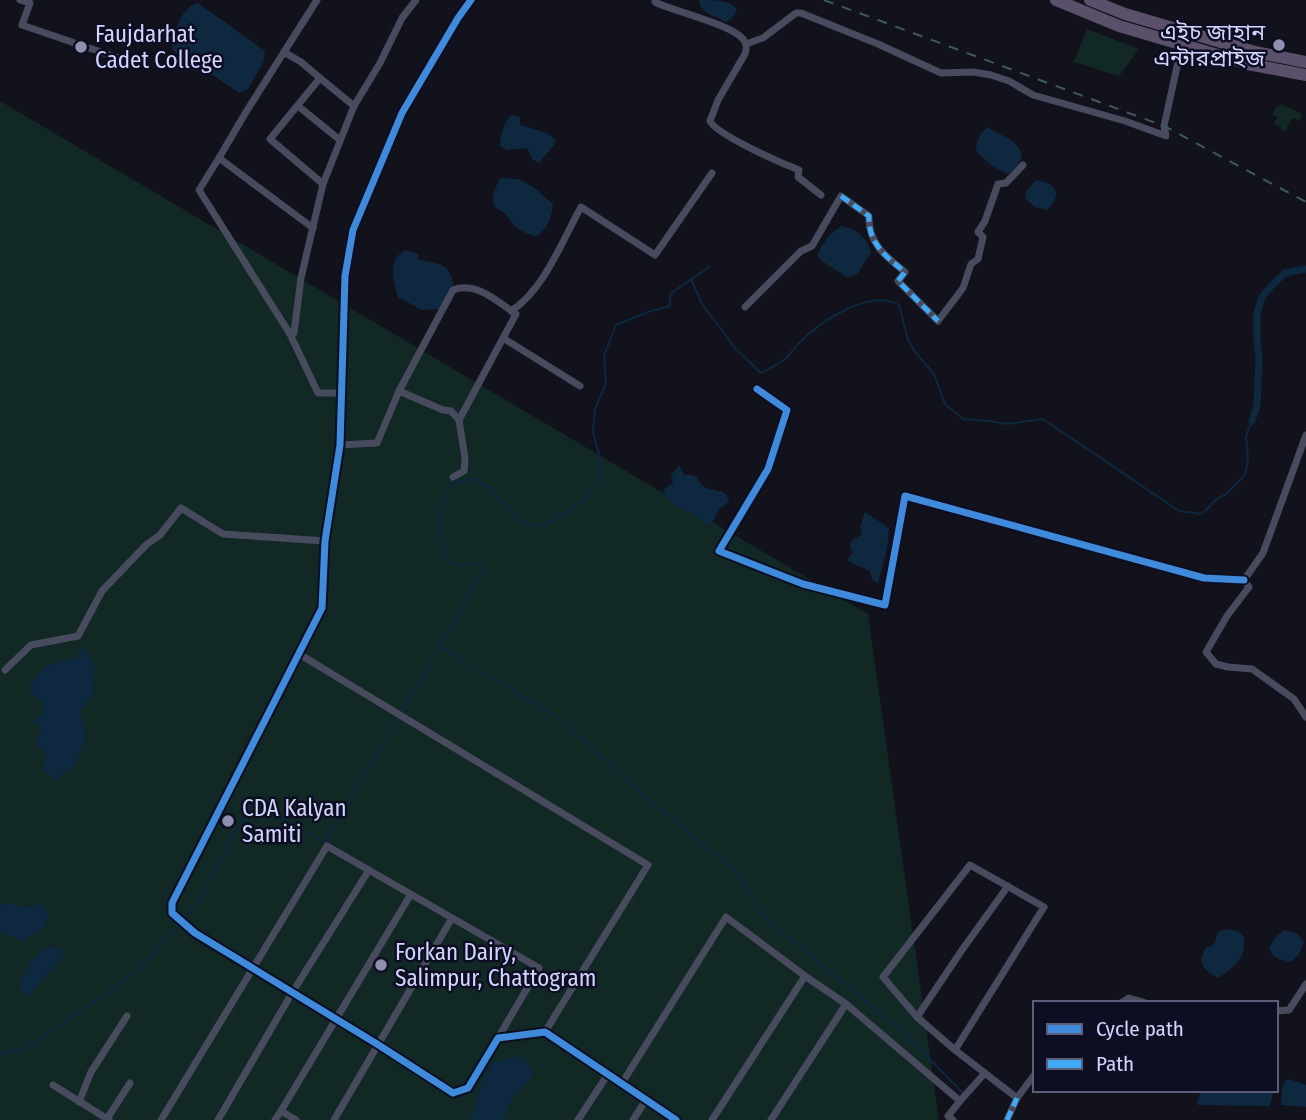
<svg xmlns="http://www.w3.org/2000/svg" width="1306" height="1120" viewBox="0 0 1306 1120" font-family="'Fira Sans Condensed','Noto Sans Bengali',sans-serif">
  <style>
    .green { fill: #112825 }
    .water { fill: #0d283f }
    .lines { fill: none; stroke-linecap: round; stroke-linejoin: round }
    .stream { stroke: #0d283f; stroke-width: 2 }
    .canal { stroke: #0d283f; stroke-width: 7 }
    .minor { stroke: #484b5e; stroke-width: 7 }
    .trunk { stroke: #5b506a; stroke-width: 12 }
    .rail { stroke: #3e5862; stroke-width: 2; stroke-dasharray: 10 9; stroke-linecap: butt }
    .quiet { stroke: #3fa9f5; stroke-width: 5; stroke-dasharray: 10 5; stroke-linecap: butt }
    .cycleway-casing { stroke: #0e0e22; stroke-width: 11 }
    .cycleway { stroke: #408adc; stroke-width: 7 }
    .poi-dot { fill: #8e90af; stroke: #0e0e22; stroke-width: 2.5 }
    .labels { text-anchor: middle; dominant-baseline: central; stroke-width: 5; stroke-linejoin: round; paint-order: stroke }
    .poi-label { font-size: 23px; fill: #d0d4fe; stroke: #0e0e22; text-anchor: start }
  </style>
  <rect width="100%" height="100%" fill="#12121d"/>
  <g class="green">
    <path d="M1087,29L1139,49L1119,76L1074,62Z"/>
    <path d="M0,101L868,614L939,1120H0Z"/>
    <path d="M1281,104L1302,114L1300,121L1292,118L1285,132L1280,129L1281,126L1274,124L1277,117L1272,114L1277,106H1280Z"/>
  </g>
  <g class="water">
    <path d="M700,0C714,0 732,0 737,10L731,19L726,22C715,16 703,14 699,2Z"/>
    <path d="M198,3L264,50L265,56L263,63L248,89L239,93L208,72L197,71L187,64L173,50L171,43C176,30 182,6 198,3Z"/>
    <path d="M512,115L519,117L521,125L547,133L556,140L553,146L539,163L532,159L527,148L507,150L500,146C501,133 503,123 512,115Z"/>
    <path d="M987,127C1007,139 1040,149 1008,174L992,166L976,151C976,141 980,134 987,127Z"/>
    <path d="M500,178L518,179L532,186L553,204C551,219 549,226 537,236C527,235 519,230 512,223C510,221 506,214 504,213C499,209 494,208 493,201C492,193 497,185 500,178Z"/>
    <path d="M1036,180C1057,183 1063,194 1047,210L1035,207L1025,198L1026,191Z"/>
    <path d="M841,226C859,230 865,236 871,252L858,273L848,278L822,261L817,255C823,243 829,234 841,226Z"/>
    <path d="M406,250L418,254L419,260C439,263 450,263 454,287L440,309L422,310L398,297C394,280 386,260 406,250Z"/>
    <path d="M679,466L684,475H692L698,477L697,479L706,488L723,492L729,498L728,502L719,509L712,523L706,525C701,521 696,516 691,513C678,506 670,506 663,490L673,483L671,475Z"/>
    <path d="M865,512L889,528L887,548L878,584L872,579L870,571L849,562L848,558L853,553L850,547L851,541L862,534L860,527Z"/>
    <path d="M81,647L95,664L93,695L80,712L87,734L75,765L54,780L42,768L47,757L35,741L41,736L40,726L32,722L42,714V702L31,693L30,686L45,666L77,658Z"/>
    <path d="M13,903L25,908L40,904L45,909L49,916L39,935L34,933L22,942L0,931V905Z"/>
    <path d="M1227,929L1238,931L1244,937C1246,960 1235,965 1219,978C1204,972 1195,962 1207,947C1215,946 1216,941 1217,933L1221,931Z"/>
    <path d="M1284,930L1298,934L1304,942L1299,954L1291,962C1280,960 1272,958 1269,947L1277,936Z"/>
    <path d="M59,947L64,954C60,964 52,969 45,977C39,983 36,990 29,995L20,990C19,978 35,952 47,948C51,947 55,948 59,947Z"/>
    <path d="M518,1056L526,1060L534,1074C521,1089 509,1101 503,1120H470L484,1075L493,1062Z"/>
    <path d="M1289,1079L1306,1085V1107L1281,1105L1282,1088L1285,1081Z"/>
    <path d="M1201,1090H1274L1270,1106L1198,1105L1197,1102Z"/>
  </g>
  <g class="lines">
    <g class="stream">
      <path d="M691,279L703,306L722,330L733,346L761,373C769,369 777,365 785,359C790,355 794,348 799,343C820,322 869,288 899,305L908,340L915,352L934,374L945,404L963,419L988,421L1008,424L1043,419L1179,511L1202,514L1217,499L1226,494L1245,475L1248,460L1246,436L1252,421"/>
      <path d="M440,647L562,720L644,796L735,870L760,912L785,934L899,1028L964,1094"/>
      <path d="M402,711L479,578L484,567L474,563L457,566L447,560C439,532 436,510 452,484L471,479L489,487L523,523L542,526L553,521L579,504L599,484L601,462L593,432L595,409L606,383L604,356L616,325L648,312L670,306V294L709,267"/>
      <path d="M184,918L195,906L254,800L325,842L399,716"/>
      <path d="M0,1057L5,1051H22L108,992L142,966L181,923"/>
    </g>
    <path class="canal" d="M1252,421L1257,406L1259,358L1257,339V313L1262,297L1273,284L1285,273L1306,269"/>
    <g class="minor">
      <path d="M20,0L30,3L22,25L133,63"/>
      <path d="M317,0L284,52L301,62L320,78"/>
      <path d="M471,0L458,18L402,113L353,230L345,276L340,445L325,541L322,608L172,903V913L195,933L377,1044L453,1093L468,1088L498,1038L545,1032L676,1120"/>
      <path d="M655,0V2C675,12 731,24 743,39C747,44 747,48 745,54L718,100L710,121C717,135 781,163 799,170L798,177L821,195"/>
      <path d="M746,44L763,38L796,13H801L878,44L941,73L973,72L991,75L1009,81L1033,95L1125,121L1166,136L1164,126L1182,44"/>
      <path d="M298,106L340,140"/>
      <path d="M219,158L246,112L284,52"/>
      <path d="M323,184L270,139L320,78L354,106"/>
      <path d="M745,307L801,251L812,246L841,196L869,216C868,243 885,256 905,272L898,281L938,321L963,288L971,264L978,259L983,237L978,232L985,221L998,184L1006,183L1023,165"/>
      <path d="M511,311C544,290 562,241 581,207L655,255L712,173"/>
      <path d="M290,334L199,190L219,158L313,228"/>
      <path d="M503,338L580,386"/>
      <path d="M757,389L787,410L768,469L719,551L803,584L885,605L905,496L1204,578L1244,580"/>
      <path d="M399,391L443,410L451,411L459,420L465,458L464,471L453,477"/>
      <path d="M342,393H318L290,334L294,333L301,278L323,184L354,106L380,63L402,18L416,0"/>
      <path d="M1306,435L1263,553L1244,580L1249,587L1227,616L1206,652L1216,664L1228,667L1252,669L1294,699L1306,717"/>
      <path d="M340,445L377,443L399,391L453,290C476,281 498,302 516,314L459,420"/>
      <path d="M299,654L648,865L545,1032"/>
      <path d="M5,670L31,645L78,636L102,591L146,545L160,535L181,508L223,534L325,541"/>
      <path d="M1121,1003L1129,998L1146,1003"/>
      <path d="M1276,1011L1289,1010L1306,984"/>
      <path d="M917,1017L962,950L1008,886"/>
      <path d="M955,1050L917,1017L883,977L970,865L1044,907L955,1050L1017,1098L1035,1074"/>
      <path d="M622,1083L726,917L805,976L846,1004L960,1101L948,1116L953,1120"/>
      <path d="M53,1085L109,1120"/>
      <path d="M960,1101L985,1073"/>
      <path d="M79,1102L91,1072L127,1016"/>
      <path d="M281,1111L411,894"/>
      <path d="M107,1119L130,1083"/>
      <path d="M161,1120L327,846L539,968L498,1038"/>
      <path d="M218,1120L292,993L369,870"/>
      <path d="M275,1120L281,1111L296,1120"/>
      <path d="M334,1120L452,918"/>
      <path d="M578,1120L608,1074"/>
      <path d="M633,1120L646,1100"/>
      <path d="M712,1120L805,976"/>
      <path d="M771,1120L846,1004"/>
      <path d="M1007,1120L1017,1098"/>
    </g>
    <g class="trunk">
      <path d="M1056,0L1119,26L1248,64L1306,75"/>
      <path d="M1090,0L1125,14L1255,52L1306,62"/>
    </g>
    <path class="rail" d="M824,0L1164,126L1306,202"/>
    <g class="quiet">
      <path d="M841,196L869,216C868,243 885,256 905,272L898,281L938,321"/>
      <path d="M1007,1120L1017,1098"/>
    </g>
    <g class="cycleway-casing">
      <g id="cycleway">
        <path d="M471,0L458,18L402,113L353,230L345,276L340,445L325,541L322,608L172,903V913L195,933L377,1044L453,1093L468,1088L498,1038L545,1032L676,1120"/>
        <path d="M757,389L787,410L768,469L719,551L803,584L885,605L905,496L1204,578L1244,580"/>
      </g>
    </g>
    <use href="#cycleway" class="cycleway"/>
  </g>
  <g class="poi-dot">
    <circle cx="1279" cy="45" r="7"/>
    <circle cx="81" cy="47" r="7"/>
    <circle cx="228" cy="821" r="7"/>
    <circle cx="381" cy="965" r="7"/>
  </g>
  <g class="labels">
    <g class="poi-label">
      <text x="1265" y="32" text-anchor="end">এইচ জাহান<tspan x="1265" dy="26">এন্টারপ্রাইজ</tspan></text>
      <text x="95" y="34">Faujdarhat<tspan x="95" dy="26">Cadet College</tspan></text>
      <text x="242" y="808">CDA Kalyan<tspan x="242" dy="26">Samiti</tspan></text>
      <text x="395" y="952">Forkan Dairy,<tspan x="395" dy="26">Salimpur, Chattogram</tspan></text>
    </g>
  </g>
  <rect x="1033" y="1001" width="245" height="91" fill="#0e0e22" stroke="#5c5d7a" stroke-width="2"/>
  <rect x="1047" y="1024" width="35" height="10" fill="#408adc" stroke="#5c5d7a" stroke-width="2"/>
  <text x="1096" y="1036" font-size="21" fill="#d0d4fe">Cycle path</text>
  <rect x="1047" y="1059" width="35" height="10" fill="#3fa9f5" stroke="#5c5d7a" stroke-width="2"/>
  <text x="1096" y="1071" font-size="21" fill="#d0d4fe">Path</text>
</svg>
